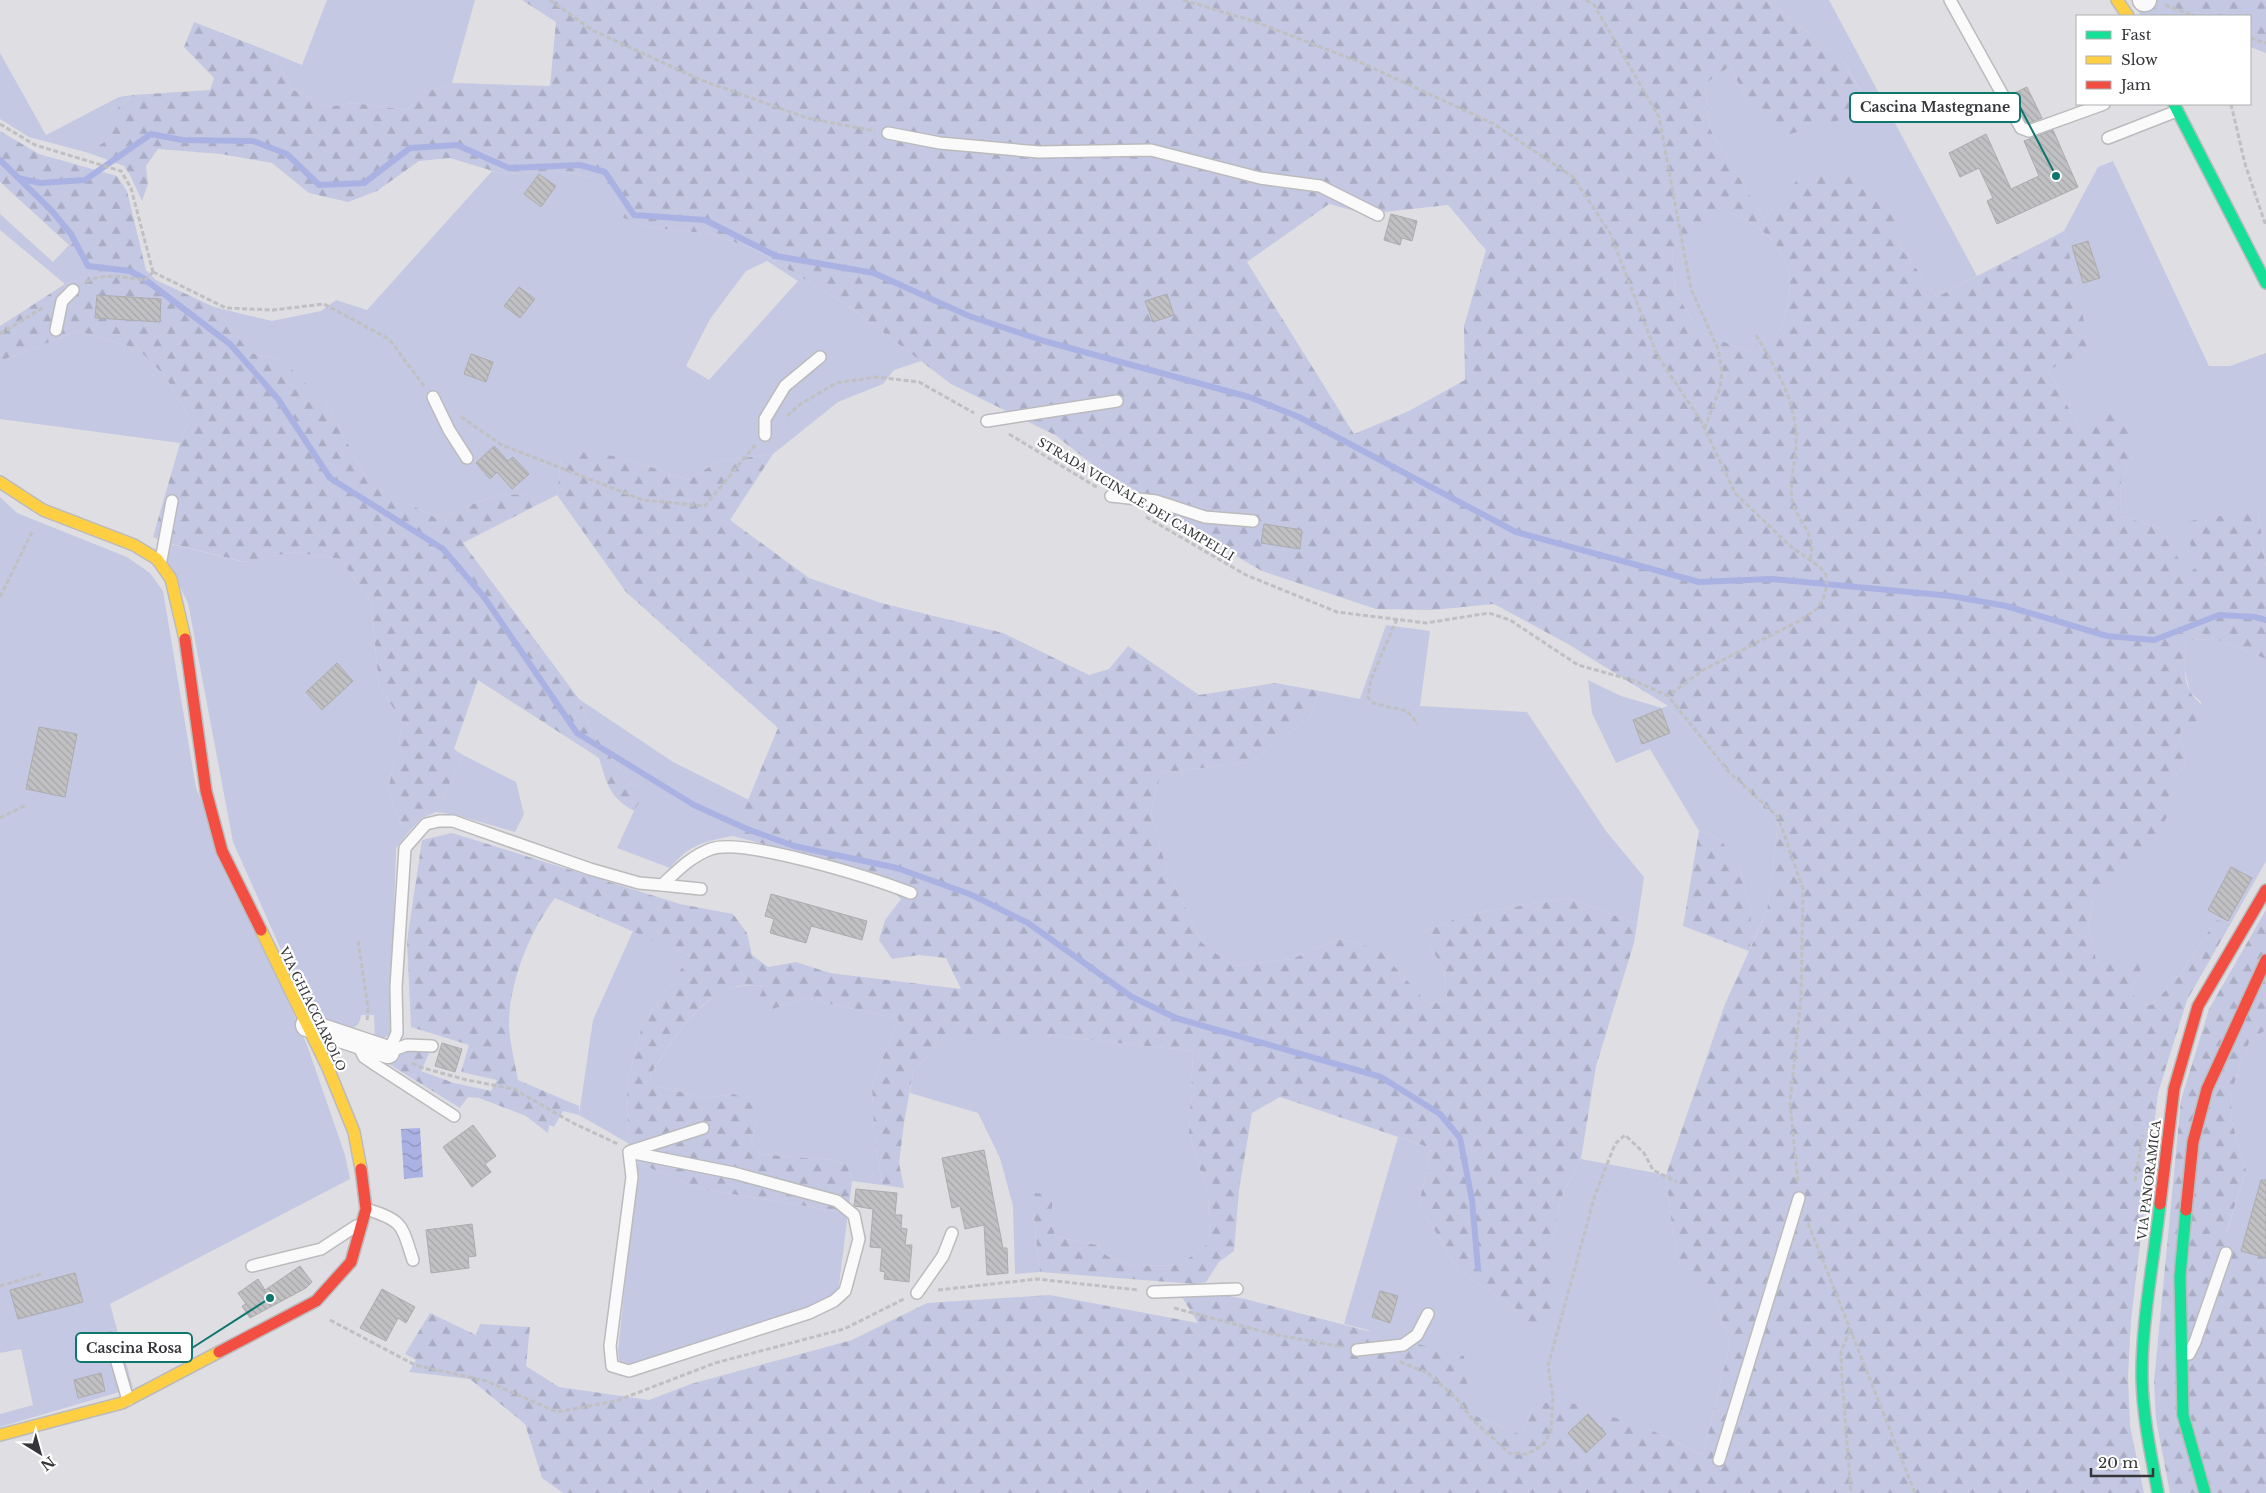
<svg xmlns="http://www.w3.org/2000/svg" width="2266" height="1493" viewBox="0 0 2266 1493" font-family="'Libre Baskerville',serif">
  <style>
    .grass { fill: #c4c8e2; fill-rule: evenodd }
    .forest { fill: url(#forest-firs); fill-rule: evenodd }
    .water { fill: url(#water-waves) }
    .lines { fill: none; stroke-linecap: round; stroke-linejoin: round }
    .stream { stroke: #aab2e4; stroke-width: 6 }
    .building { fill: url(#building-back-hatch); stroke: #acacaf }
    .lane-casing { stroke: #bbbbbe; stroke-width: 14 }
    .street-casing { stroke: #bbbbbe; stroke-width: 25 }
    .fast-casing { stroke: #bbbbbe; stroke-width: 14 }
    .slow-casing { stroke: #bbbbbe; stroke-width: 14 }
    .jam-casing { stroke: #bbbbbe; stroke-width: 14 }
    .path { stroke: #c0c0c2; stroke-width: 3; stroke-dasharray: 5 2.5; stroke-linecap: butt }
    .lane { stroke: #fafafb; stroke-width: 11 }
    .street { stroke: #fafafb; stroke-width: 22 }
    .fast { stroke: #16e098; stroke-width: 11 }
    .slow { stroke: #ffcf43; stroke-width: 11 }
    .jam { stroke: #f24e42; stroke-width: 11 }
    .labels { text-anchor: middle; dominant-baseline: central; stroke-width: 4.5; stroke-linejoin: round; paint-order: stroke }
    .street-label { font-size: 12px; fill: #353639; stroke: #fff }
    .leader { fill: none; stroke: #0f766e; stroke-width: 2 }
    .callout-dot { fill: #0f766e; stroke: #fff; stroke-width: 2 }
    .callout { fill: #fff; stroke: #0f766e; stroke-width: 2 }
    .callout-label { font-size: 14px; text-anchor: middle; font-weight: bold; fill: #353639 }
  </style>
  <defs>
    <pattern id="forest-firs" width="22" height="20" patternUnits="userSpaceOnUse" patternTransform="scale(1.25)"><rect width="22" height="20" fill="#c4c8e2"/><path d="M5 1l3.5 6h-7zM16 11l3.5 6h-7z" fill="#a9acc3"/></pattern>
    <pattern id="water-waves" width="16" height="10" patternUnits="userSpaceOnUse" patternTransform="scale(1.25)"><rect width="16" height="10" fill="#aab2e4"/><path d="M0 5q4-4 8 0t8 0" fill="none" stroke="#8b92ba"/></pattern>
    <pattern id="building-back-hatch" width="6" height="6" patternUnits="userSpaceOnUse" patternTransform="scale(1.25)"><rect width="6" height="6" fill="#c1c1c4"/><path d="M-1 5l2 2M0 0l6 6M5-1l2 2" fill="none" stroke="#a6a6a9"/></pattern>
  </defs>
  <rect width="100%" height="100%" fill="#dfdfe3"/>
  <g class="grass">
    <path d="M327,0H475L452,83L425,92L407,110L354,103L327,107L292,89L273,53L302,65Z"/>
    <path d="M1767,0H1829L1977,276L1937,297L1898,244V220L1803,173L1764,219L1710,129L1705,84L1730,66L1751,109L1872,110L1842,59Z"/>
    <path d="M0,53L46,135L119,97L133,95L111,114V137L89,153L29,137L0,119Z"/>
    <path d="M2113,161L2209,366H2230L2266,353V568L2258,509L2188,576L2161,528L2120,516L2121,482L2134,452L2081,432L2049,370L2089,349L2064,231L2098,167Z"/>
    <path d="M492,171L503,174L557,171L598,179L625,218L648,227L712,234L756,250L846,304L921,361L894,370L883,384L838,402L773,454L719,461L688,480L622,457L561,459L557,495L537,505L529,494L497,495L436,518L368,482L327,404L282,360L251,353L214,307L272,321L321,311L336,300L367,310ZM767,261L798,281L709,380L686,366L710,319L746,271Z"/>
    <path d="M1732,213C1774,233 1796,257 1788,305C1786,314 1783,328 1777,334C1768,341 1756,345 1746,351L1700,332L1675,292L1672,251L1708,214Z"/>
    <path d="M0,214L53,262L69,245L91,275L65,284L0,230Z"/>
    <path d="M78,331L138,349L165,376L190,418L180,443L0,419V361Z"/>
    <path d="M0,497L17,513L127,557L150,573L163,591L196,788L307,1045L345,1155L350,1179L110,1304L133,1388L0,1427V1414L33,1405L21,1349L0,1353Z"/>
    <path d="M171,544L244,562L293,552L340,559L371,602L379,686L403,723L388,790L401,823L411,829L396,848L390,1034L379,1042H375L374,1015H361C360,1025 356,1027 347,1031L311,1017L233,842L188,603L167,562Z"/>
    <path d="M1386,625L1430,631L1420,706L1527,712L1606,831L1644,877L1637,924L1568,898L1465,915L1420,933L1444,968L1447,1000L1429,1005L1379,949L1338,939L1292,959L1233,966L1202,943L1165,864L1151,812L1161,773L1251,762L1309,718L1320,691L1360,699Z"/>
    <path d="M2216,639L2266,659V861L2231,923L2216,920L2181,974L2152,1005L2142,1004L2135,997L2131,988L2141,973L2108,965L2100,966L2096,960L2089,925L2093,899L2121,865L2142,852L2173,801V780L2184,765L2186,755L2180,737L2181,725L2198,721L2201,702L2190,692L2184,667L2186,640Z"/>
    <path d="M1588,680L1621,696L1662,708L1668,706L1778,823L1767,911L1749,950L1751,912L1740,868L1721,840L1699,831L1650,749L1616,763L1592,713Z"/>
    <path d="M579,699L673,762L749,800L733,836C703,842 690,844 670,868L617,848L634,811L646,791L628,781L591,730Z"/>
    <path d="M463,755L516,782L524,814L515,832L456,815L436,812Z"/>
    <path d="M633,931L690,956L642,1026L627,1084L628,1143L579,1115L593,1020Z"/>
    <path d="M753,985L764,987L773,1009L805,998L899,1019L872,1083L874,1132L882,1185L852,1181L847,1164L831,1160L760,1154L751,1141L759,1116L734,1094L707,1098L655,1086L650,1076C669,1044 690,1010 723,991C731,987 744,986 753,985Z"/>
    <path d="M2266,1030V1246L2226,1234L2246,1170L2231,1119L2232,1090L2250,1039Z"/>
    <path d="M945,1035H1044L1193,1051L1189,1134L1208,1196L1210,1242L1180,1265L1133,1266L1107,1256L1097,1245L1056,1237L1052,1225V1202L1033,1210L1040,1272L1015,1274L1013,1206L1000,1158L978,1113L910,1093L913,1073Z"/>
    <path d="M1398,1137L1431,1148L1419,1204L1459,1271L1515,1308L1532,1335L1553,1318V1240L1561,1198L1581,1159L1666,1175L1673,1235L1681,1271L1715,1298L1730,1344L1703,1455L1651,1430L1533,1405L1522,1435L1471,1414L1368,1330L1344,1324Z"/>
    <path d="M638,1163L701,1189L848,1213L838,1293L808,1309L626,1367L619,1361L618,1350Z"/>
  </g>
  <g class="forest">
    <path d="M522,0H1767L1842,59L1872,111L1790,134L1751,109L1730,66L1705,84L1710,129L1764,219L1803,173L1836,172L1867,177L1898,220V244L1937,297L2064,231L2090,349L2049,370L2081,432L2106,407L2129,429L2134,452L2121,482L2120,516L2161,528L2188,575L2196,567L2185,522L2258,509L2266,568V659L2216,639L2186,640C2185,657 2182,676 2190,691C2195,702 2200,697 2204,714L2198,721L2181,726L2180,737L2186,755L2184,765L2173,780V801L2160,833L2142,852L2121,866L2093,899L2089,925L2096,960L2100,966L2130,960L2139,963L2141,973L2131,988L2135,997L2142,1004L2152,1005L2181,974L2216,920L2231,923L2187,1000L2158,1093L2131,1320L2128,1377L2130,1426L2144,1493H563L542,1478L525,1424L470,1379L409,1372L416,1360L405,1354L430,1313L476,1335L480,1324L530,1327L526,1366L559,1387L649,1400L691,1384L852,1340L927,1303L1050,1295L1198,1323L1182,1297L1224,1295L1245,1299L1464,1356L1471,1414L1522,1435L1533,1405L1563,1400L1651,1430L1703,1455L1730,1344L1715,1298L1681,1272L1673,1235L1666,1175L1725,1004L1749,951L1683,926L1699,831L1721,840L1740,868L1751,912L1750,949L1767,911L1778,823L1668,706L1568,644L1494,604L1432,610L1376,609L1262,571L1134,497L1055,435L951,384L846,304L756,250L712,234L648,227L624,218L598,179L557,171L503,174L450,158L419,161L377,191L348,202L309,193L272,163L221,154L158,149L146,166L148,184L142,201L130,175L124,166L89,153L111,137V114L133,95L210,90L214,78L184,47L194,22L273,53L292,89L327,107L354,103L407,110L425,92L452,83L550,86L556,22ZM1329,204L1366,214L1448,205L1486,250L1464,326L1465,380L1409,411L1354,434L1247,262ZM1732,213C1774,233 1796,257 1788,305C1786,314 1783,328 1777,334C1768,340 1756,345 1746,351L1700,332L1675,292L1672,251L1708,215Z"/>
    <path d="M2131,0H2266V53L2250,47V16H2141Z"/>
    <path d="M0,131L39,154L117,176L127,191L146,270L156,280L214,307L251,353L282,360L327,404L368,482L436,518L497,495L529,494L537,505L463,543L579,699L591,730L628,781L646,791L634,811C609,797 607,784 599,758L478,680L454,749L463,755L436,812L422,818L411,829L401,823L388,790L403,723L379,686L371,602L340,559L293,552L245,562L164,542L153,537L180,443L190,418L165,376L138,349L78,331L0,361V326L65,284L90,275L69,245L0,182Z"/>
    <path d="M572,451L622,457L688,480L719,461L773,454L730,520L809,578L881,603L1003,633L1089,675L1109,669L1128,646L1199,695L1275,683L1320,691L1309,718L1251,762L1161,773L1151,812L1165,864L1202,943L1233,966L1292,959L1338,939L1379,949L1429,1005L1447,1000L1444,968L1420,933L1465,915L1568,898L1637,924L1634,943L1596,1066L1581,1159L1561,1198L1553,1240V1318L1532,1336L1515,1308L1459,1271L1419,1204L1431,1148L1280,1097L1252,1113L1239,1190L1234,1251L1219,1262L1206,1282L1195,1284L1040,1272L1033,1210L1035,1193L1044,1194L1052,1202V1225L1056,1237L1097,1245L1107,1256L1133,1266L1180,1265L1210,1242L1208,1196L1189,1134L1193,1051L1044,1035H945L913,1073L904,1123L899,1163L904,1188L882,1185L874,1132L872,1083L899,1019L805,998L773,1009L759,998L764,987C712,973 672,1038 650,1076L655,1086L707,1098L734,1094L755,1105L759,1116L751,1141L760,1154L831,1160L847,1164L852,1181L848,1213L701,1189L638,1163L637,1155L628,1143L627,1084L642,1026L690,956L555,898C530,930 508,985 509,1027C510,1044 515,1063 518,1080L579,1106V1115L563,1111L554,1127L549,1125L548,1133L526,1116L479,1098L468,1097L460,1108L371,1053H404L414,1049L430,1051L421,1071L454,1083L491,1091L497,1080L461,1072L469,1045L411,1027L407,941L422,840L452,833L680,904L733,914L747,933L752,955L768,967L796,962L830,973L961,989L946,958L919,955L892,959L879,940L885,920L901,899L875,873L733,836L778,728L626,592L557,495L561,459Z"/>
    <path d="M2266,910V1030L2250,1039L2232,1090L2231,1119L2246,1170L2226,1233L2266,1246V1493H2170L2156,1419L2154,1382L2181,1100L2209,1009Z"/>
  </g>
  <path class="water" d="M420,1128L423,1177L404,1179L401,1129Z"/>
  <g class="lines">
    <g class="stream">
      <path d="M0,160L51,210L71,234L88,266L130,271L143,278L230,344L278,399L330,478L443,549L484,597L577,733L694,805L747,829L794,846L897,868L972,895L1028,923L1132,997L1176,1018L1381,1077L1440,1114L1460,1138L1472,1200L1478,1268"/>
      <path d="M18,178L40,183L85,180L151,134L182,140L253,141L287,154L319,185L364,183L410,148L457,145L509,168L580,165L605,172L634,215L705,220L776,256L874,273L969,316L1044,341L1249,397L1299,417L1516,532L1699,582L1772,579L1951,596L2006,606L2107,636L2154,640L2219,615L2255,617L2266,620"/>
    </g>
  </g>
  <g class="building">
    <path d="M2027,87L2042,118L2029,123L2026,122L2012,94Z"/>
    <path d="M2053,130L2078,187L1997,224L1987,201L1993,198L1979,168L1960,177L1949,153L1986,134L2011,189L2039,176L2024,141Z"/>
    <path d="M539,174L556,186L541,207L524,194Z"/>
    <path d="M1391,214L1417,221L1412,241L1402,238L1400,245L1384,240Z"/>
    <path d="M2088,241L2100,278L2083,283L2072,246Z"/>
    <path d="M519,287L535,299L520,318L504,306Z"/>
    <path d="M1167,294L1174,315L1153,322L1145,301Z"/>
    <path d="M97,295L161,299L160,322L95,318Z"/>
    <path d="M471,354L493,362L486,382L464,374Z"/>
    <path d="M494,446L508,461L513,457L529,474L512,489L497,472L490,479L476,463Z"/>
    <path d="M1264,524L1302,530L1300,549L1261,543Z"/>
    <path d="M337,663L353,681L322,710L306,692Z"/>
    <path d="M1661,709L1670,733L1642,744L1633,720Z"/>
    <path d="M39,727L77,734L65,797L26,789Z"/>
    <path d="M2231,867L2252,878L2228,921L2208,910Z"/>
    <path d="M771,894L867,921L862,940L811,926L806,943L770,933L774,919L765,916Z"/>
    <path d="M442,1043L462,1049L455,1072L435,1066Z"/>
    <path d="M473,1125L496,1156L485,1164L491,1172L472,1187L443,1147Z"/>
    <path d="M984,1150L1003,1248H1007L1008,1273L987,1275L984,1225L965,1229L960,1206L952,1208L942,1158Z"/>
    <path d="M2261,1180H2266V1258L2241,1251Z"/>
    <path d="M856,1189L897,1193L895,1215H902L901,1228L907,1229L905,1245H912L909,1282L884,1279L885,1272L880,1271L882,1248L870,1247L873,1209L854,1206Z"/>
    <path d="M472,1224L476,1256L468,1257L469,1268L431,1273L426,1230Z"/>
    <path d="M300,1266L312,1282L306,1288L250,1318L242,1306L246,1304L238,1293L258,1279L265,1290Z"/>
    <path d="M75,1273L83,1302L18,1319L10,1290Z"/>
    <path d="M382,1289L415,1307L406,1323L398,1318L386,1341L360,1328Z"/>
    <path d="M1380,1291L1398,1296L1390,1323L1372,1317Z"/>
    <path d="M101,1373L105,1391L78,1398L74,1380Z"/>
    <path d="M1588,1414L1606,1434L1586,1453L1568,1433Z"/>
  </g>
  <g class="lines">
    <g class="lane-casing">
      <g id="lane">
        <path d="M1950,0L2021,128L2029,131L2104,104"/>
        <path d="M888,133L940,143L1039,152L1151,150L1260,178L1320,186L1378,215"/>
        <path d="M2108,138L2177,111"/>
        <path d="M56,330L62,301L73,290"/>
        <path d="M433,397L449,430L467,458"/>
        <path d="M987,421L1117,401"/>
        <path d="M765,435V419L785,386L820,357"/>
        <path d="M1111,496L1156,501L1205,517L1253,521"/>
        <path d="M161,560L172,501"/>
        <path d="M662,885L701,889"/>
        <path d="M357,1043L364,1057L377,1066L454,1116"/>
        <path d="M388,1052L397,1033L396,987L405,848L426,824L439,821H453L590,869L639,883L662,885C676,872 691,856 711,849C743,837 875,879 911,893"/>
        <path d="M388,1052L407,1045L432,1046"/>
        <path d="M631,1151L703,1128"/>
        <path d="M629,1152L734,1173L837,1201L854,1215L859,1239L845,1291L834,1301L809,1313L629,1371L612,1366L610,1346L632,1177Z"/>
        <path d="M366,1209C404,1221 401,1224 413,1260"/>
        <path d="M252,1266L321,1249L356,1226"/>
        <path d="M1153,1292L1237,1289"/>
        <path d="M917,1293L943,1256L952,1233"/>
        <path d="M110,1338L128,1400"/>
        <path d="M1357,1350L1403,1345L1417,1335L1428,1314"/>
        <path d="M2189,1354L2195,1342L2226,1253"/>
        <path d="M1719,1460L1799,1198"/>
      </g>
    </g>
    <g class="street-casing">
      <g id="street">
        <path d="M2144,0H2145"/>
        <path d="M307,1025L388,1052"/>
      </g>
    </g>
    <g class="fast-casing">
      <g id="fast">
        <path d="M2174,104L2266,283"/>
        <path d="M2186,1210L2180,1276L2183,1415L2205,1493"/>
        <path d="M2158,1493C2151,1455 2143,1418 2142,1379C2141,1325 2154,1259 2160,1204"/>
      </g>
    </g>
    <g class="slow-casing">
      <g id="slow">
        <path d="M2117,0L2128,16"/>
        <path d="M0,482L43,510L134,545L157,559L171,579L185,639"/>
        <path d="M261,930L328,1068L354,1132L361,1169"/>
        <path d="M0,1435L122,1403L219,1352"/>
      </g>
    </g>
    <g class="jam-casing">
      <g id="jam">
        <path d="M185,639L206,791L222,851L261,930"/>
        <path d="M2160,1204L2174,1089L2198,1006L2266,890"/>
        <path d="M2186,1210L2193,1142L2207,1089L2266,960"/>
        <path d="M219,1352L316,1301L351,1262L366,1209L361,1169"/>
      </g>
    </g>
    <g class="path">
      <path d="M550,0L592,30L701,80L807,118L875,131"/>
      <path d="M1183,0L1253,21L1362,63L1494,124L1573,177L1610,233L1657,355L1701,421L1735,493L1790,546L1820,567L1826,575L1827,584L1824,597L1817,609L1799,621L1703,670L1668,696"/>
      <path d="M1586,0L1594,5L1659,117L1691,289L1718,349L1722,372L1720,388L1705,427"/>
      <path d="M2165,5L2194,16"/>
      <path d="M2250,38L2266,43"/>
      <path d="M2231,104L2245,164L2266,226"/>
      <path d="M0,124L35,145L121,171L131,188L153,272"/>
      <path d="M153,272L226,308L273,310L324,304L389,339L424,386"/>
      <path d="M86,282C103,272 127,278 145,280L153,272"/>
      <path d="M0,334L44,307"/>
      <path d="M1756,335C1774,366 1794,396 1796,434C1798,455 1789,478 1792,499C1796,522 1817,531 1810,560"/>
      <path d="M787,416L799,405L836,383L877,377L919,382L974,413"/>
      <path d="M461,417L502,445L643,500L705,506L755,445"/>
      <path d="M1009,434L1098,488"/>
      <path d="M1146,517L1246,575L1337,612L1426,623L1489,613L1510,620L1578,665L1635,681L1668,696L1729,772L1778,817L1803,889L1801,998L1790,1103L1798,1183"/>
      <path d="M0,597L33,530"/>
      <path d="M1397,619L1371,679L1368,697L1373,703L1407,711L1418,724"/>
      <path d="M0,818L26,805"/>
      <path d="M358,941L368,1008L367,1022"/>
      <path d="M412,1063L423,1068L467,1080L514,1089L573,1123L618,1144"/>
      <path d="M2135,1181L2143,1135"/>
      <path d="M1808,1223L1915,1493"/>
      <path d="M0,1286L41,1274"/>
      <path d="M938,1290L1037,1279L1138,1290"/>
      <path d="M1174,1308L1272,1334L1343,1347"/>
      <path d="M330,1320L415,1365L486,1381L557,1412L616,1401L715,1363L844,1329L904,1299"/>
      <path d="M1850,1330L1841,1352L1842,1379L1851,1493"/>
      <path d="M1400,1362L1428,1373L1456,1398L1473,1420L1509,1453L1527,1454L1542,1446L1551,1432L1553,1397L1548,1366L1595,1195L1615,1144L1625,1135L1644,1153L1653,1170L1677,1182"/>
    </g>
    <use href="#lane" class="lane"/>
    <use href="#street" class="street"/>
    <use href="#fast" class="fast"/>
    <use href="#slow" class="slow"/>
    <use href="#jam" class="jam"/>
  </g>
  <g class="labels">
    <g class="street-label">
      <text transform="translate(1136 499) rotate(31)">STRADA VICINALE DEI CAMPELLI</text>
      <text transform="translate(313 1009) rotate(64)">VIA GHIACCIAROLO</text>
      <text transform="translate(2149 1180) rotate(-83)">VIA PANORAMICA</text>
    </g>
  </g>
  <path class="leader" d="M2056 176L2020 107M270 1298L192 1348"/>
  <g class="callout-dot">
    <circle cx="2056" cy="176" r="5"/>
    <circle cx="270" cy="1298" r="5"/>
  </g>
  <g class="callout">
    <rect x="1850" y="93" width="170" height="29" rx="5"/>
    <rect x="76" y="1333" width="116" height="29" rx="5"/>
  </g>
  <g class="callout-label">
    <text x="1935" y="112">Cascina Mastegnane</text>
    <text x="134" y="1353">Cascina Rosa</text>
  </g>
  <rect x="2076" y="15" width="175" height="90" fill="#ffffff" stroke="#aeafb0"/>
  <rect x="2086" y="31" width="25" height="8" fill="#16e098" stroke="#aeafb0"/>
  <text x="2121" y="40" font-size="15" fill="#353639">Fast</text>
  <rect x="2086" y="56" width="25" height="8" fill="#ffcf43" stroke="#aeafb0"/>
  <text x="2121" y="65" font-size="15" fill="#353639">Slow</text>
  <rect x="2086" y="81" width="25" height="8" fill="#f24e42" stroke="#aeafb0"/>
  <text x="2121" y="90" font-size="15" fill="#353639">Jam</text>
  <g transform="translate(40 1453) rotate(143)" stroke="#ffffff" stroke-width="4" paint-order="stroke">
  <path d="M0-4L9 19L0 12L-9 19Z" fill="#353639"/>
  <text y="-8" font-size="14" font-weight="bold" text-anchor="middle" fill="#353639">N</text>
  </g>
  <path d="M2091 1468v8h62v-8" fill="none" stroke="#353639" stroke-width="2.5"/>
  <text x="2098" y="1468" font-size="15" fill="#353639" stroke="#ffffff" stroke-width="4" paint-order="stroke">20 m</text>
</svg>
